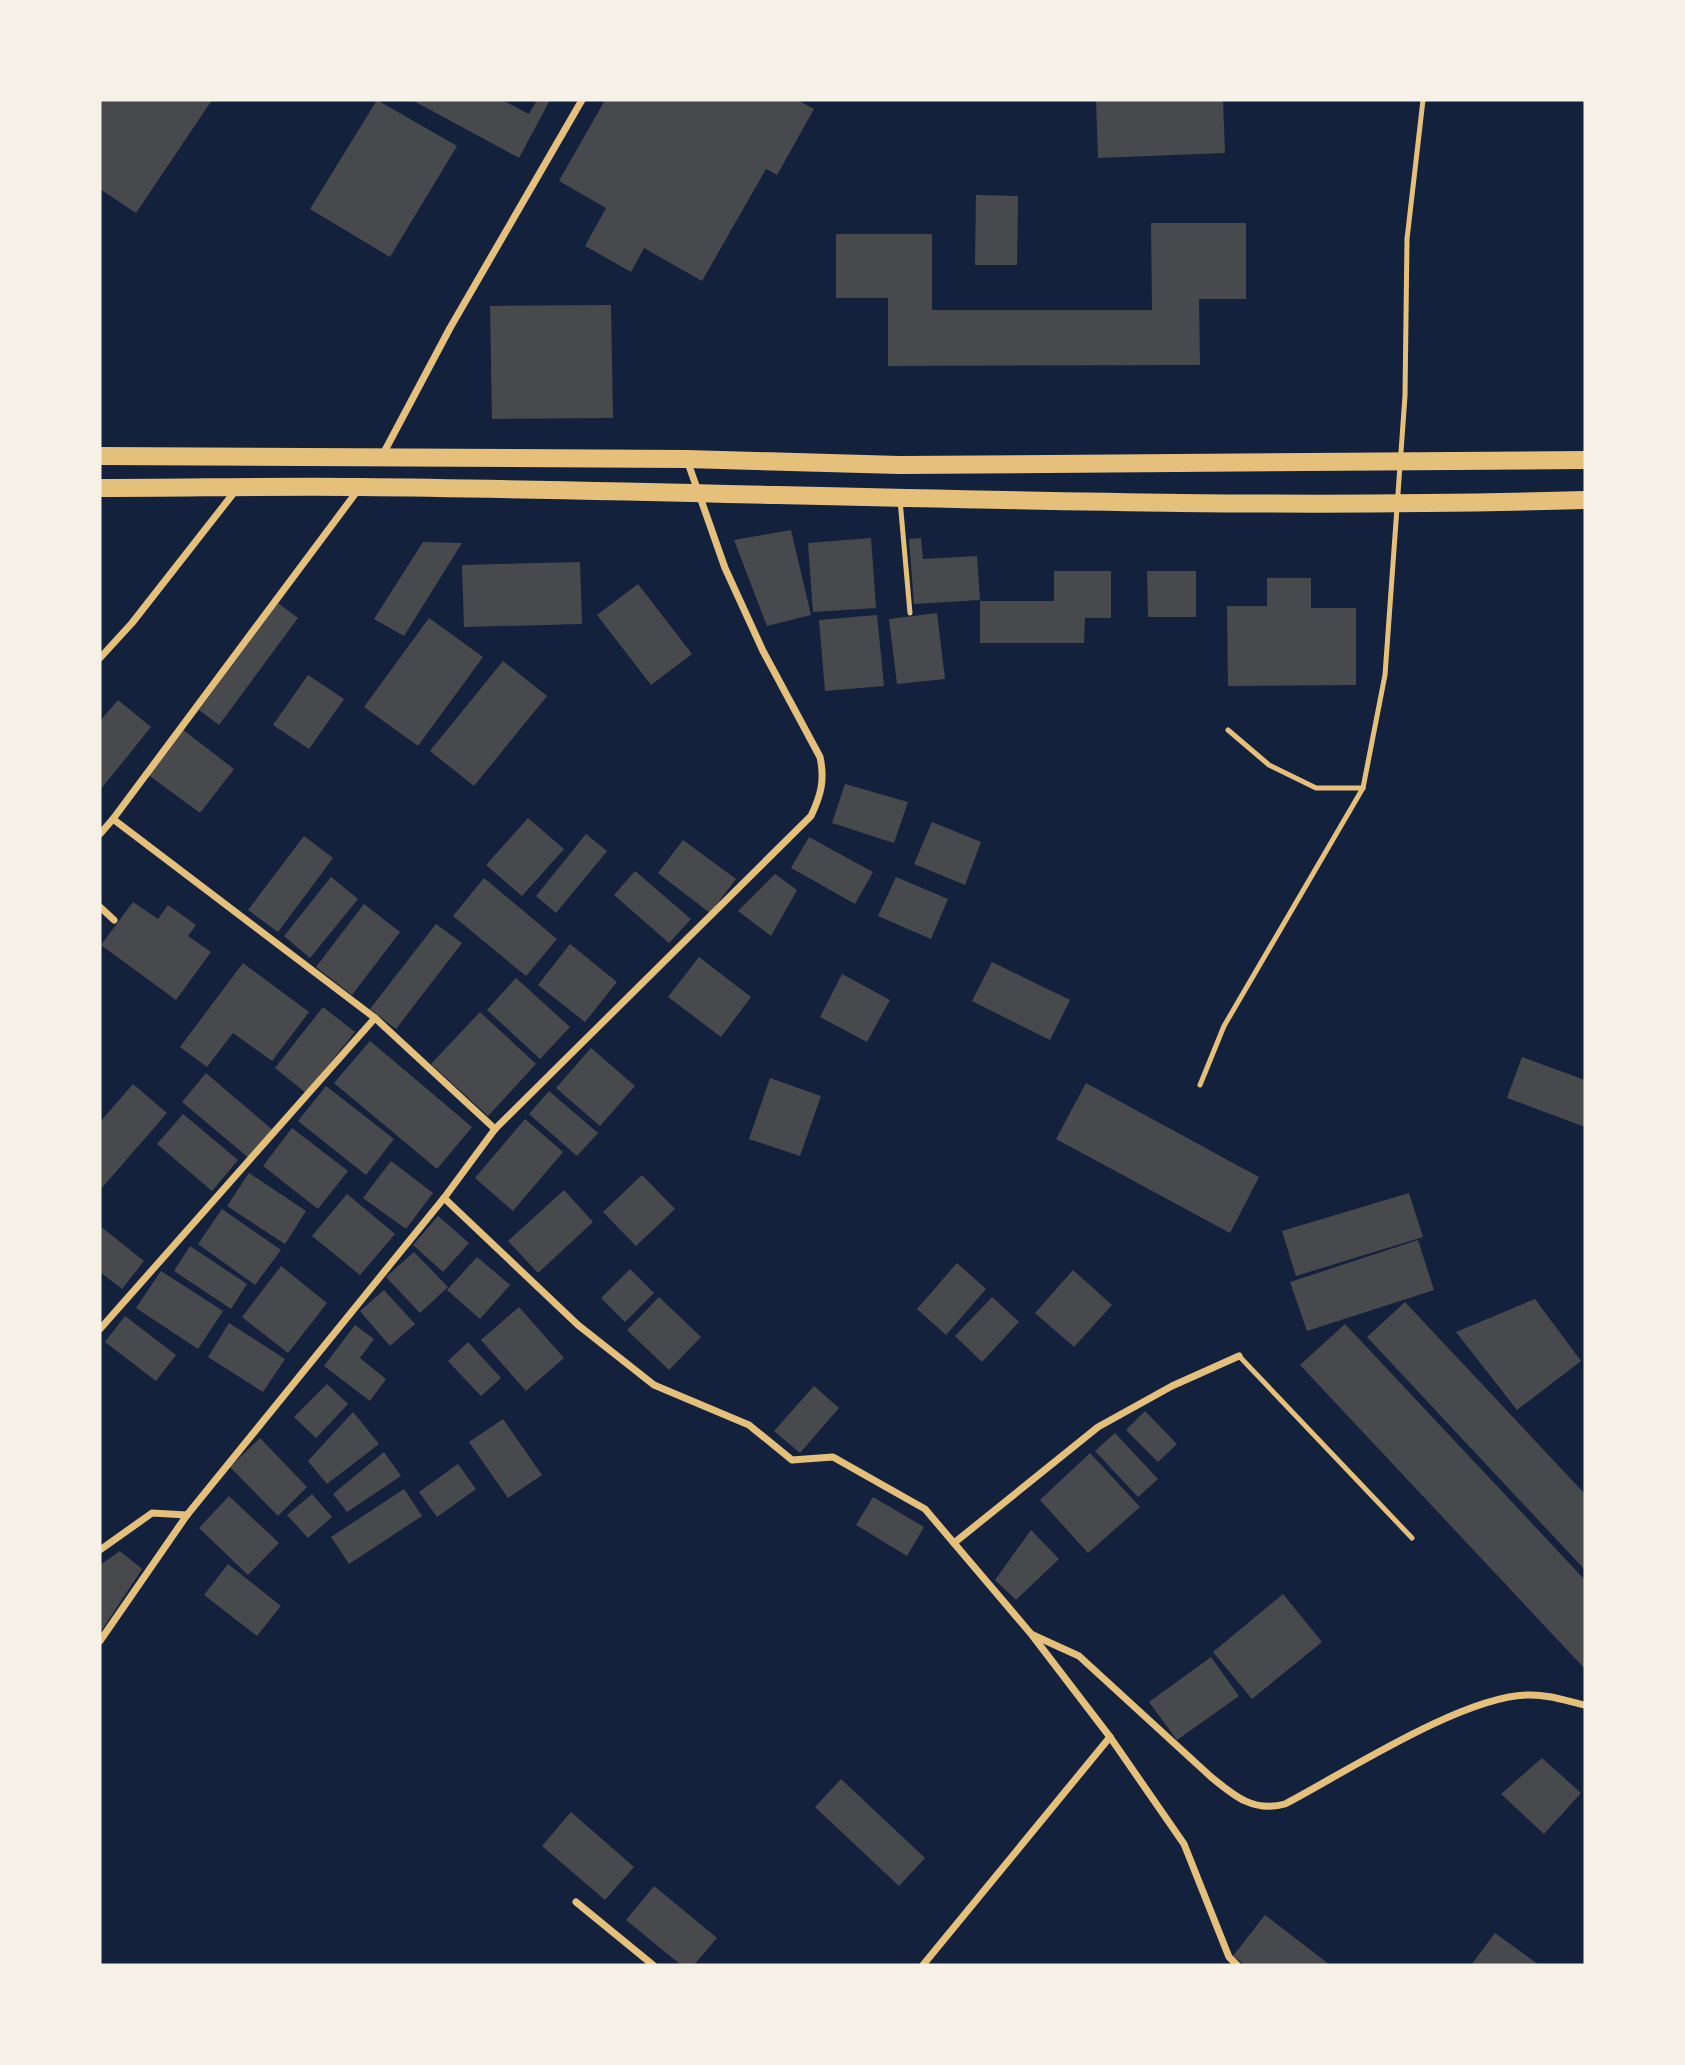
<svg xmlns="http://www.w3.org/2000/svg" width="1685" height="2065" viewBox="0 0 1685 2065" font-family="Figtree,sans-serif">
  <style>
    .building { fill: #48494c }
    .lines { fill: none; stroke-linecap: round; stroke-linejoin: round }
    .service { stroke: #e5c07b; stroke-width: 5 }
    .minor { stroke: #e5c07b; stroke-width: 7 }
    .primary { stroke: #e5c07b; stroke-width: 18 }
  </style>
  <rect width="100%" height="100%" fill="#14213d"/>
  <g class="building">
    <path d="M100,100H212L136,213L100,189Z"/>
    <path d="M377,100L457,146L390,257L310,209Z"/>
    <path d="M412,100H502L529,114L537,100H550L519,158Z"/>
    <path d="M605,100H797L814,109L777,175L766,169L702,281L644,248L631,272L585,246L606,208L559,181Z"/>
    <path d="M1096,100H1223L1225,153L1098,158Z"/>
    <path d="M976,195L1018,196L1017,265H975Z"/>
    <path d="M1151,223H1246V299H1199L1200,365L888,366V298H836V234H932V310H1152Z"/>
    <path d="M611,305L613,418L492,419L490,306Z"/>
    <path d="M791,530L811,615L767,626L734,540Z"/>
    <path d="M871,538L876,608L813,612L808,543Z"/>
    <path d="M921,538L923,559L977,556L980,600L914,604L909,539Z"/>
    <path d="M423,542L462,543L404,636L374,619Z"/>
    <path d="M580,562L582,624L464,627L462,565Z"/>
    <path d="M1054,571H1111V618H1085L1084,643H980V601H1054Z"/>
    <path d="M1147,571H1196V617H1148Z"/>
    <path d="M1267,578H1311V608H1356V685L1228,686L1227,606H1267Z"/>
    <path d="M638,584L692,654L651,685L597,615Z"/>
    <path d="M278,603L298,618L219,725L199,710Z"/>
    <path d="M937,613L945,679L897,684L889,619Z"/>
    <path d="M877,615L884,686L825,691L819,620Z"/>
    <path d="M429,618L483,657L418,746L364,707Z"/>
    <path d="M503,661L547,696L474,786L430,751Z"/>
    <path d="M308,675L344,699L309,749L273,725Z"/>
    <path d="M118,700L151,727L100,790V721Z"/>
    <path d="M182,729L234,769L200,813L147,774Z"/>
    <path d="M845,784L908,802L894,843L832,823Z"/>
    <path d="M528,818L564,849L522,896L486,865Z"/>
    <path d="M932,822L981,842L965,885L914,864Z"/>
    <path d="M586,834L607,851L556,913L536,896Z"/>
    <path d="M304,836L333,858L278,932L248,910Z"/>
    <path d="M809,837L873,872L855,904L791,868Z"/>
    <path d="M683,840L736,879L710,913L658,873Z"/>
    <path d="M635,871L691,919L669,943L614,895Z"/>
    <path d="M775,874L797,890L771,936L738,911Z"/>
    <path d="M331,877L358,899L310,958L284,936Z"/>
    <path d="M896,877L948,899L931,939L878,916Z"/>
    <path d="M484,878L557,939L526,976L453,916Z"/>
    <path d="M133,902L158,919L168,905L196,925L188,936L211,952L176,1000L101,945Z"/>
    <path d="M364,904L400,932L352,995L316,967Z"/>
    <path d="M436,924L462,943L396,1029L370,1009Z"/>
    <path d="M570,944L617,982L585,1022L538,985Z"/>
    <path d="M699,957L751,997L721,1037L668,997Z"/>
    <path d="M992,962L1070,1000L1050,1040L972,1001Z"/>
    <path d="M243,963L309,1012L272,1061L233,1033L207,1067L180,1047Z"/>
    <path d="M842,974L890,1000L867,1042L820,1017Z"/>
    <path d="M516,978L570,1027L540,1059L487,1010Z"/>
    <path d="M323,1007L355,1032L306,1093L275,1068Z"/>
    <path d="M480,1012L536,1064L488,1116L431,1064Z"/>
    <path d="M370,1041L472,1127L437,1169L334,1083Z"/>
    <path d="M591,1048L635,1086L600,1126L556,1088Z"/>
    <path d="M1522,1057L1585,1080V1127L1507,1098Z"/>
    <path d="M206,1073L274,1131L250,1159L182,1102Z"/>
    <path d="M770,1078L821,1096L800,1156L749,1139Z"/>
    <path d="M1086,1083L1259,1177L1230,1233L1056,1139Z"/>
    <path d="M133,1084L167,1113L100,1190V1122Z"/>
    <path d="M326,1086L394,1139L366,1175L298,1121Z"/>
    <path d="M549,1091L598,1133L577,1156L529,1114Z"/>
    <path d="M183,1114L238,1160L212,1191L157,1144Z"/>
    <path d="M525,1119L563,1152L513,1211L475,1178Z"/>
    <path d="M292,1128L348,1171L318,1209L263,1166Z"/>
    <path d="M391,1161L433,1193L406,1229L363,1198Z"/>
    <path d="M249,1173L306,1211L285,1244L227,1206Z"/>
    <path d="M642,1175L675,1209L636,1246L603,1212Z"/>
    <path d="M564,1190L593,1222L538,1273L508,1241Z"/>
    <path d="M1409,1193L1423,1237L1296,1276L1282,1231Z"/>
    <path d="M347,1194L395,1234L360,1275L312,1236Z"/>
    <path d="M222,1209L281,1250L255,1285L198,1244Z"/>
    <path d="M438,1216L469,1243L443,1272L413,1245Z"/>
    <path d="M100,1226L144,1261L122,1289L100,1272Z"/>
    <path d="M1418,1240L1434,1290L1307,1331L1290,1282Z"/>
    <path d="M190,1246L247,1284L231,1309L174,1271Z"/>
    <path d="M414,1252L448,1287L420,1313L386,1277Z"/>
    <path d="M477,1257L510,1285L480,1319L447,1290Z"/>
    <path d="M957,1263L986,1289L946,1335L917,1309Z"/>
    <path d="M281,1266L327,1303L288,1353L242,1317Z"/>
    <path d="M630,1269L654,1293L625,1322L601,1298Z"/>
    <path d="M1073,1270L1112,1305L1074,1347L1035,1313Z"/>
    <path d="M161,1271L223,1311L198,1349L136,1308Z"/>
    <path d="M384,1290L415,1324L390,1346L360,1311Z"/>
    <path d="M659,1297L701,1337L669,1370L627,1330Z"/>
    <path d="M992,1297L1019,1322L982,1362L955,1336Z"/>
    <path d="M1535,1299L1581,1361L1517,1410L1456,1332Z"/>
    <path d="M1405,1302L1585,1494V1570L1367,1337Z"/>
    <path d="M519,1307L564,1358L526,1391L481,1340Z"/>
    <path d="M125,1316L176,1355L156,1381L105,1342Z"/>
    <path d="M229,1323L285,1359L263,1392L208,1357Z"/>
    <path d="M1345,1324L1585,1580V1669L1300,1365Z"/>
    <path d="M355,1325L374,1339L360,1358L386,1379L370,1401L324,1366Z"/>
    <path d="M468,1342L501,1378L481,1396L448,1361Z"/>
    <path d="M327,1384L348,1404L316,1438L294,1417Z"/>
    <path d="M814,1386L839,1408L800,1453L774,1431Z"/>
    <path d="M1145,1411L1177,1444L1158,1462L1126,1430Z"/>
    <path d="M353,1412L379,1444L327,1484L308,1461Z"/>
    <path d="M503,1419L542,1475L508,1498L469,1442Z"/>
    <path d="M1115,1433L1158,1479L1138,1497L1095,1451Z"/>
    <path d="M260,1438L307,1487L278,1516L230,1467Z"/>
    <path d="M384,1452L401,1476L347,1512L333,1494Z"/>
    <path d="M1090,1453L1140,1507L1088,1553L1040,1500Z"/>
    <path d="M458,1464L476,1489L437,1517L419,1492Z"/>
    <path d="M404,1489L422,1516L349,1564L331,1537Z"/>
    <path d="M312,1494L332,1517L308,1538L287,1515Z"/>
    <path d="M229,1496L279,1543L248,1575L199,1528Z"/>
    <path d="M873,1497L924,1527L907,1556L856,1525Z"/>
    <path d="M1031,1530L1059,1559L1016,1600L995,1580Z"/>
    <path d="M120,1551L142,1569L100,1633V1565Z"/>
    <path d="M228,1564L281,1606L257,1636L204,1595Z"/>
    <path d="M1283,1594L1322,1642L1252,1699L1213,1652Z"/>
    <path d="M1211,1657L1239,1696L1177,1740L1149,1702Z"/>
    <path d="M1542,1758L1581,1793L1544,1834L1501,1794Z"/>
    <path d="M841,1779L925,1858L899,1886L815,1807Z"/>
    <path d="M571,1812L634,1867L605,1900L542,1846Z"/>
    <path d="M654,1886L717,1938L694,1965H681L626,1920Z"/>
    <path d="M1265,1915L1330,1965H1245L1233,1956Z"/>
    <path d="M1495,1933L1539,1965H1471Z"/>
  </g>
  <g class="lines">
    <g class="service">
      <path d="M900,500L910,613"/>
      <path d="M1228,730L1269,765L1316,788H1363"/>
      <path d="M1200,1085L1224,1026L1363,788L1385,675L1405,396L1407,239L1423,100"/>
      <path d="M1239,1356L1412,1538"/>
    </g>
    <g class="minor">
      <path d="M382,456L450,328L582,100"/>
      <path d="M358,490L113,819L375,1018L495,1129"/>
      <path d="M100,658L132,623L236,490"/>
      <path d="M100,834L113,819"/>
      <path d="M100,907L114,920"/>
      <path d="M444,1198L578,1325L654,1385L749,1425L792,1460L833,1457L925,1509L1032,1635L1110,1737L1184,1844L1229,1957L1237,1965"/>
      <path d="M100,1329L375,1018"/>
      <path d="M954,1543L1098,1427L1172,1386L1239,1356"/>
      <path d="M100,1550L152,1513L187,1515"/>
      <path d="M1033,1635L1079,1656L1210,1776C1233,1795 1253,1813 1285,1804C1346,1772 1461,1697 1527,1695C1547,1694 1567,1701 1585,1705"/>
      <path d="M100,1641L187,1515L444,1198L495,1129L811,816C821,795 825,780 820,757L763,651L725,568L687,460"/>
      <path d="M576,1902L653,1965"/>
      <path d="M923,1965L1110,1737"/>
    </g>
    <g class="primary">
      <path d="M100,456L687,459L899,465L1585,460"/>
      <path d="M100,488C187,488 274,486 361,487C769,491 1177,512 1585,500"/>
    </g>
  </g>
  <rect width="1685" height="2065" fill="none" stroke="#f6f1e7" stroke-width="203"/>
</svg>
